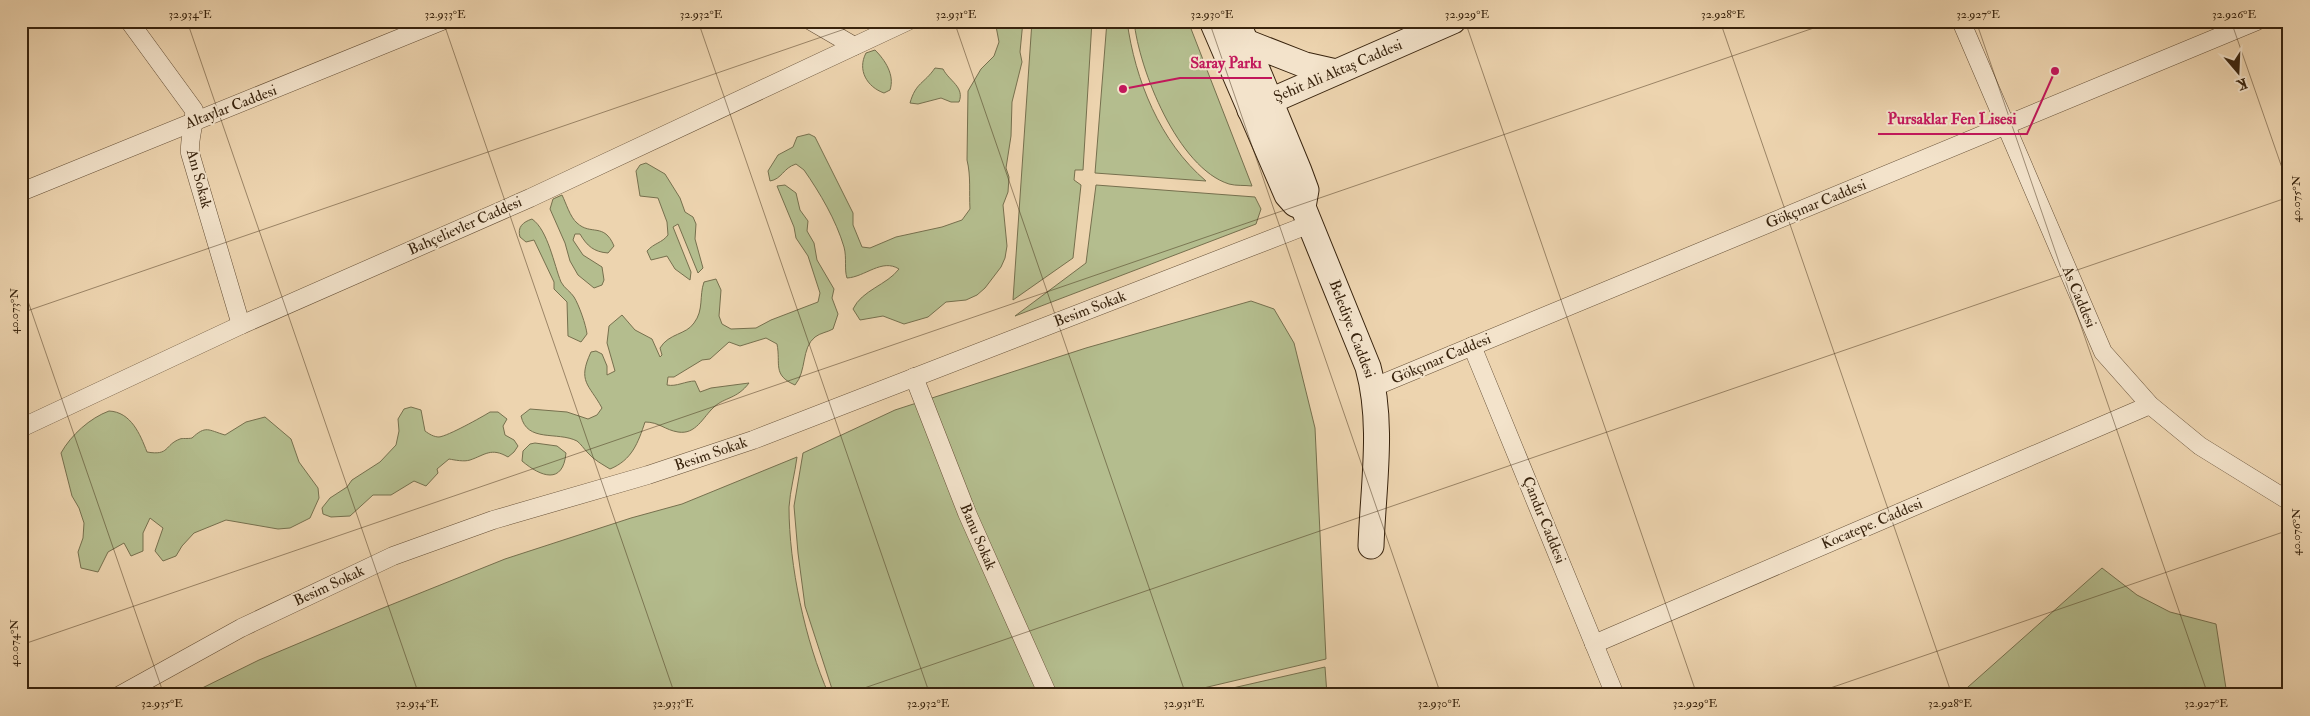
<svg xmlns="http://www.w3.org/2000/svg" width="2310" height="716" viewBox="0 0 2310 716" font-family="'IM FELL Double Pica',serif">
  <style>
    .green { fill: #b4bd8e; stroke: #76704e }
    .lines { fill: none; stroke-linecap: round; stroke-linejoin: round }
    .street-casing { stroke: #654f36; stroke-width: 19 }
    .secondary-casing { stroke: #38230d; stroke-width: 27 }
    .street { stroke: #f3e3cb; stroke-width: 18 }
    .secondary { stroke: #f3e3cb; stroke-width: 25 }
    .ticks { fill: none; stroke: #38230d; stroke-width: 1; stroke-opacity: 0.45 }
    .labels { text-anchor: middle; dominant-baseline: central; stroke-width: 4; stroke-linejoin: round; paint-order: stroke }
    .street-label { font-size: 15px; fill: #38230d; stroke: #f3e3cb }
    .leader { fill: none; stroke: #c2185b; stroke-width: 2 }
    .callout-dot { fill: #c2185b; stroke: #f3e3cb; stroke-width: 2 }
    .callout-label { font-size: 16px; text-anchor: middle; font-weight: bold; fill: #c2185b; stroke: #f3e3cb; stroke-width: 4; stroke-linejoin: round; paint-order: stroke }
    .neatline { fill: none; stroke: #38230d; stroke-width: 2 }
    .ticks-label { font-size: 12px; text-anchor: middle; fill: #38230d }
  </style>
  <rect width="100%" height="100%" fill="#edd4af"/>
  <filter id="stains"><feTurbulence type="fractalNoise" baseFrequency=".004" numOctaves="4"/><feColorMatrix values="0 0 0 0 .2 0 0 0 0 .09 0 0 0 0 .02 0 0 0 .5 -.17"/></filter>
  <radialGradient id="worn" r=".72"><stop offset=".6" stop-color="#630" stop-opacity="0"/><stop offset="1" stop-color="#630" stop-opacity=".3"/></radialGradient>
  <g class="green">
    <path d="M995,21H1023L1020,52L1022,62L1012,102L1011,136L1006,168L1009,177L1008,192L1003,205L1007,246L1005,258L1001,267L985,288L977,295L966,300L946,302L928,317L904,324L883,316L860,320L853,309C862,290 887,285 899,269C882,258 865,277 847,278C844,269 847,258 844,247C836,220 820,193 804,170L796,164C783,168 782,179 770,181L768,171L778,155L793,147L797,137L809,134L815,137L853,213V225L862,247L870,248L896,237L942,227L962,220L970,209C969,192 971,176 967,160L968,91L981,69L994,56L999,42Z"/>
    <path d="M1032,21H1092L1083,170H1075L1074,180L1081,185L1073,258L1013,300Z"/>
    <path d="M1107,21H1127C1135,80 1160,142 1206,181L1095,173Z"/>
    <path d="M1134,21H1188L1252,186C1244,185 1236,186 1229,184C1178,168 1139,70 1134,21Z"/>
    <path d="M875,50C885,60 895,75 890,90L884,93C867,87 857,70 866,53Z"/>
    <path d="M935,68L943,69C949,81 965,87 959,102H951L941,98L918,104L910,103C916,82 924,84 935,68Z"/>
    <path d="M646,163L665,174L680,198L685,212L693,217L696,224L695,239L703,268L698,273L678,224L673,227L691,272L690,280L675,269L667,256L651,260L647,251C654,243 662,243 668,235L667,222L658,198L640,196L636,171L640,165Z"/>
    <path d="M785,185L796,193L800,210L808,221L807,231L814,243L817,260L834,289L832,298L838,314L833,329C828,332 820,333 815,337C801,348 807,371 795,385C772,375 781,364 777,344L766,338L740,346L729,342L710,359L702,360L674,377H668L667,385C676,387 686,381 695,381L700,392L711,388L749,383C737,399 725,397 714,407C703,417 696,435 678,432C665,430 659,422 645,422C638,443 632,460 610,469C602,464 594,460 588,453C584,449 581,444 577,441C557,431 527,443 521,416L530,409L567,412L588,419L597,415L602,408C589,384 577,382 591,352L596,351L602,354L607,366V375L615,371L607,343L609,326L622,315L635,330L652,339L660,357L662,355L660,348C669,333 686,335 694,323C704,310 699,296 704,282L716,279L721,290L719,316L722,324L731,329L756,328L771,320L818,302L820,293L808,256L796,238L794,227L777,186Z"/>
    <path d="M1096,185L1255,197L1261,209L1256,224L1015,316L1086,263Z"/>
    <path d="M562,195C566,203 570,217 577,223C591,236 604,222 614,246L608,253C594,252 587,246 580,234H575L573,240L583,255L602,267L604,280L602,285L594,288L578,275L570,261L565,243L550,209L553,199Z"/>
    <path d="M532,219C548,230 554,265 561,282C564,288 571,292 574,297C579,305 586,325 587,334L581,342L568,336L567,302L554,289V282L534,240L526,242L520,237C517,227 523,222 532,219Z"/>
    <path d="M1251,301L1274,309L1294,343L1315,428L1326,659L1174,695H834L805,606L798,553L794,506L803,453L895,410L1086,348Z"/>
    <path d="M411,407L421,410L425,431C429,434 434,437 439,437C448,436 482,417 490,412H498L507,419L503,426L505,435L514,440L518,446L514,452L508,457C491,447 485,455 470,460C464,462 455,460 449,459L437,469L438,473L426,486L414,481L391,495H373L350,516L331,517L323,514L322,508L330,498L347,487L352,480L380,462L396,445L399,431L398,419L404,409Z"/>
    <path d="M109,411C131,412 140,434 147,452C170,456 164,445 180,439C182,438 188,439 192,438C206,425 208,430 225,435L246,422L265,417L291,439L299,462L318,488L319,498L310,518L290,528L278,529L226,520L194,533L182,546L176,556L163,561L155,551L163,528L150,518L143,533V551L131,556L124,543L108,552L98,572L81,568L78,552L83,538L84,523L79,508L72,496L61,453C71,435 90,418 109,411Z"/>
    <path d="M535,443L557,446L566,453C563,485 541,477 522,461L523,451L530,444Z"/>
    <path d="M797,457C795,473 790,491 789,507C789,565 805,641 829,695H188L259,660L378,610L505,559L631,518L682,504Z"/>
    <path d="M2102,568L2137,595L2170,612L2216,624L2227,695H1959Z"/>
    <path d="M1325,667L1327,695H1202Z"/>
  </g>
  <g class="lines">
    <g class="street-casing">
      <g id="street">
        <path d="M129,21L194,110C195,125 189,137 190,153L241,325"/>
        <path d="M811,21L854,46"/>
        <path d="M1961,21L2103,352L2150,405L2200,446L2289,501"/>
        <path d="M21,192L442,21"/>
        <path d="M1472,346L1615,695"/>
        <path d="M914,377L967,513L1048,695"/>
        <path d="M1374,387L2257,21"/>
        <path d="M21,428L241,325L530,198L908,21"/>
        <path d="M1594,644L2150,405"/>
        <path d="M120,695L241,628L393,556L493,520L648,475L753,440L1310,224"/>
      </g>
    </g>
    <g class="secondary-casing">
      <g id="secondary">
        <path d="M1212,21L1287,195L1295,204L1303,207"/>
        <path d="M1237,21L1299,171L1306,190L1303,207L1368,367C1384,424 1373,487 1371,546"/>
        <path d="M1246,42L1305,65L1336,72"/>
        <path d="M1250,110L1453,21"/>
      </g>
    </g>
    <use href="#street" class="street"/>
    <use href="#secondary" class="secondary"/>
  </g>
  <path class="ticks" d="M187,21L419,695M443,21L675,695M698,21L930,695M954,21L1186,695M1209,21L1441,695M1465,21L1697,695M1720,21L1952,695M1976,21L2208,695M2231,21L2289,188M21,281L164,695M21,313L868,21M21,645L1834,21M844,695L2289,197M1810,695L2289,530"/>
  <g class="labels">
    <g class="street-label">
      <text transform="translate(1338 71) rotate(-23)">Şehit Ali Aktaş Caddesi</text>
      <text transform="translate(231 107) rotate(-21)">Altaylar Caddesi</text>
      <text transform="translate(199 179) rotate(75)">Anı Sokak</text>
      <text transform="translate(1816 204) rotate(-22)">Gökçınar Caddesi</text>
      <text transform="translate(465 226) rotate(-24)">Bahçelievler Caddesi</text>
      <text transform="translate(2079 297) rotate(67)">As Caddesi</text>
      <text transform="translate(1090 309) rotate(-21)">Besim Sokak</text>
      <text transform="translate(1352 329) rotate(69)">Belediye. Caddesi</text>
      <text transform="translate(1441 359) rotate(-23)">Gökçınar Caddesi</text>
      <text transform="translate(711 454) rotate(-19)">Besim Sokak</text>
      <text transform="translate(1544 520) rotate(68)">Çandır Caddesi</text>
      <text transform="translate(1872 524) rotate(-23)">Kocatepe. Caddesi</text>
      <text transform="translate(978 537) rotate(67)">Banu Sokak</text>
      <text transform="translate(329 586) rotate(-25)">Besim Sokak</text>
    </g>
  </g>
  <path class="leader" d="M1123 89L1180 78H1272M2055 71L2027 134H1878"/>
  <g class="callout-dot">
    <circle cx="1123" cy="89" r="5"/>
    <circle cx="2055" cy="71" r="5"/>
  </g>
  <g class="callout-label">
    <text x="1226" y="68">Saray Parkı</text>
    <text x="1952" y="124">Pursaklar Fen Lisesi</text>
  </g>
  <rect width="2310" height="716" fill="none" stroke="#edd4af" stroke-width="55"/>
  <g transform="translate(2238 72) rotate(161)" stroke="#f3e3cb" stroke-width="4" paint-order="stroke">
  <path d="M0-4L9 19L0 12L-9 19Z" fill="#38230d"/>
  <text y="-8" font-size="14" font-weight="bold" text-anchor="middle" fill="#38230d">K</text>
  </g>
  <rect x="28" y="28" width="2254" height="660" class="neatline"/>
  <g class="ticks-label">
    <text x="190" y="18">32.934°E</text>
    <text x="445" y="18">32.933°E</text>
    <text x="701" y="18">32.932°E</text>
    <text x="956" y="18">32.931°E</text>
    <text x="1212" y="18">32.930°E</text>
    <text x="1467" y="18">32.929°E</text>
    <text x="1723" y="18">32.928°E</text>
    <text x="1978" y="18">32.927°E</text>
    <text x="2234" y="18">32.926°E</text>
    <text transform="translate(2296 199) rotate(-90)" y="4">40.075°N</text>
    <text transform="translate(14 311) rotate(-90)" y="4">40.073°N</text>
    <text transform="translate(2296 532) rotate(-90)" y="4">40.076°N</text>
    <text transform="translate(14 643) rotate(-90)" y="4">40.074°N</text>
    <text x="162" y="707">32.935°E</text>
    <text x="417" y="707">32.934°E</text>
    <text x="673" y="707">32.933°E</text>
    <text x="928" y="707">32.932°E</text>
    <text x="1184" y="707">32.931°E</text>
    <text x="1439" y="707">32.930°E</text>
    <text x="1695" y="707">32.929°E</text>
    <text x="1950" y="707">32.928°E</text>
    <text x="2206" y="707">32.927°E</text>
  </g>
  <rect width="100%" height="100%" filter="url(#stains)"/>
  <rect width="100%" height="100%" fill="url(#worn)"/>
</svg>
